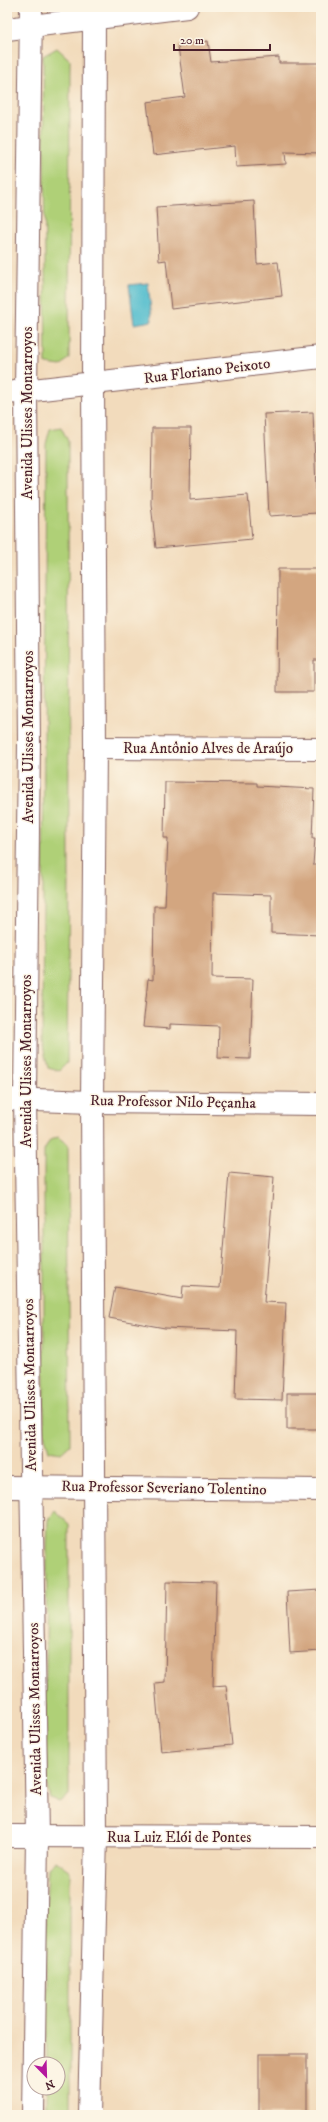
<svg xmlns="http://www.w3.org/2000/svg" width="328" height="2122" viewBox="0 0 328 2122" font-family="'IM FELL DW Pica',serif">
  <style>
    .green { fill: #afd077; stroke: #7c7851 }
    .water { fill: #52bdce; stroke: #4e6e7c }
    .building { fill: #d3a680 }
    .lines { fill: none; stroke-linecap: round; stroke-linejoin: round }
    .minor-casing { stroke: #85615e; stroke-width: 24 }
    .secondary-casing { stroke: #85615e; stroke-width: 24 }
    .minor { stroke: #fff; stroke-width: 22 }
    .secondary { stroke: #fff; stroke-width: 22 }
    .labels { text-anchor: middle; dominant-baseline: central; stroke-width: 3; stroke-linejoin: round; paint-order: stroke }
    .street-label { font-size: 15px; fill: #4a1f2b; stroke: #fcf5e5 }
  </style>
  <rect width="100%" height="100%" fill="#fcf5e5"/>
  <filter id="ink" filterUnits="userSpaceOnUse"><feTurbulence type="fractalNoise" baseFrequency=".025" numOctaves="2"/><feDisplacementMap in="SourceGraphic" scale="8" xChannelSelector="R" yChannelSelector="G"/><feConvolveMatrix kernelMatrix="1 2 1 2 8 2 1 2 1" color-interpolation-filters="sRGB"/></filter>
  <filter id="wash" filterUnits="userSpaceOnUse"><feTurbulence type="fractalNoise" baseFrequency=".012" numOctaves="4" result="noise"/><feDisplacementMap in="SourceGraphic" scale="16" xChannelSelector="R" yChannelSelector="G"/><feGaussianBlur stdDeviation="0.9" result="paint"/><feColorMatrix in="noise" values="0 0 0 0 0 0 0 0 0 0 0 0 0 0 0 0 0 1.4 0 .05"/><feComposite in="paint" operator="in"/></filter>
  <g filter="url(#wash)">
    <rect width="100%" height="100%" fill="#f2dbbc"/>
    <g class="green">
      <path d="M57,48L70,60L69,358L61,366L46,364L43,56Z"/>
      <path d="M61,427L68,441L69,879L67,1063L59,1071L48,1068L42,1042L46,444L50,429Z"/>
      <path d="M58,1137L68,1145L70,1445L61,1453L49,1451L44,1433V1151L50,1140Z"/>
      <path d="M55,1511L69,1524V1795L59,1802L50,1798L45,1778L47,1545L48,1520Z"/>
      <path d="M56,1861L70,1871V2115H47V2088H58V2064H47L45,1923L48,1868Z"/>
    </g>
    <path class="water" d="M148,283L152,321L134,324L129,285Z"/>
    <g id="blocks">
      <g class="building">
        <path d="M208,41L211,62L279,57V63H321V153L285,152L286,164L236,167L235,146L153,155L147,102L185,97L178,46Z"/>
        <path d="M254,201L257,264L278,262L282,296L171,309L166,260L159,261L156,207Z"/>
        <path d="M313,412L317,513L269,516L264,414Z"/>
        <path d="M152,428H191L190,500L248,495L252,539L156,548L151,504Z"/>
        <path d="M278,569H321V660H314V692H277Z"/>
        <path d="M165,782L257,783V786L314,789L312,838H315L313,865H321V935L271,933V895L213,893L212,978L253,979L250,1059L218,1058L219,1026L170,1024V1029L143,1027L148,979L153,980L154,906H165L168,838H164Z"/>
        <path d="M229,1173L274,1177L264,1302L286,1303L282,1400L235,1399L237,1331L165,1328L109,1318L115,1287L182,1299L183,1286L220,1288Z"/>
        <rect x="287" y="1393" width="34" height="36"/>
        <path d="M167,1581L216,1582L213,1686L226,1685L232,1745L161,1752L155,1683L165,1682Z"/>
        <path d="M321,1590V1651L290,1653L287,1592Z"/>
        <rect x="259" y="2054" width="48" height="61"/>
      </g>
    </g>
  </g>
  <g filter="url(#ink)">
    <use href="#blocks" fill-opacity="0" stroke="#85615e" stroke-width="1"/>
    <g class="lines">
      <g class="minor-casing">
        <g id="minor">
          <path d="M7,29L187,7"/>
          <path d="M7,393L321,357"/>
          <path d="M95,748L321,749"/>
          <path d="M7,1099L92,1102L321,1104"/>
          <path d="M7,1487L321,1490"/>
          <path d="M7,1836L321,1837"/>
        </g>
      </g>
      <g class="secondary-casing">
        <g id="secondary">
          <path d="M31,7L26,391L29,742L25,1099L37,1837L33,2115"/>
          <path d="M89,2115L96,1837L92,1102L95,748L93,385L94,7"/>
        </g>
      </g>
      <use href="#minor" class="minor"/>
      <use href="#secondary" class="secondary"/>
    </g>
  </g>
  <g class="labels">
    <g class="street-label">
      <text transform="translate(207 371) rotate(-7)">Rua Floriano Peixoto</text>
      <text transform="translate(27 413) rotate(-90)">Avenida Ulisses Montarroyos</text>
      <text transform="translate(28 737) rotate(-90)">Avenida Ulisses Montarroyos</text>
      <text x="208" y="748">Rua Antônio Alves de Araújo</text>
      <text transform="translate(26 1061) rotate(-90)">Avenida Ulisses Montarroyos</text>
      <text transform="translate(173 1102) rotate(1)">Rua Professor Nilo Peçanha</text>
      <text transform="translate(30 1385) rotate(-91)">Avenida Ulisses Montarroyos</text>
      <text transform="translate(164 1488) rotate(1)">Rua Professor Severiano Tolentino</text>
      <text transform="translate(35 1709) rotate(-91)">Avenida Ulisses Montarroyos</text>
      <text x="179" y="1837">Rua Luiz Elói de Pontes</text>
    </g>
  </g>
  <rect width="328" height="2122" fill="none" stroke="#fcf5e5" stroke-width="24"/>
  <g transform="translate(46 2076) rotate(157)"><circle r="19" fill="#fcf5e5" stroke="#b59f9b"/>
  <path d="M0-3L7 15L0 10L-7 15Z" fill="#b5179e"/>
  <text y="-6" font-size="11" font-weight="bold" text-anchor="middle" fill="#4a1f2b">N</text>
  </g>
  <path d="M174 44v6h96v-6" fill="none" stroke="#4a1f2b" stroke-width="2"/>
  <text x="180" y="44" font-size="12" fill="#4a1f2b" stroke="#fcf5e5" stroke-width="3" paint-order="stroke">20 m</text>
</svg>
